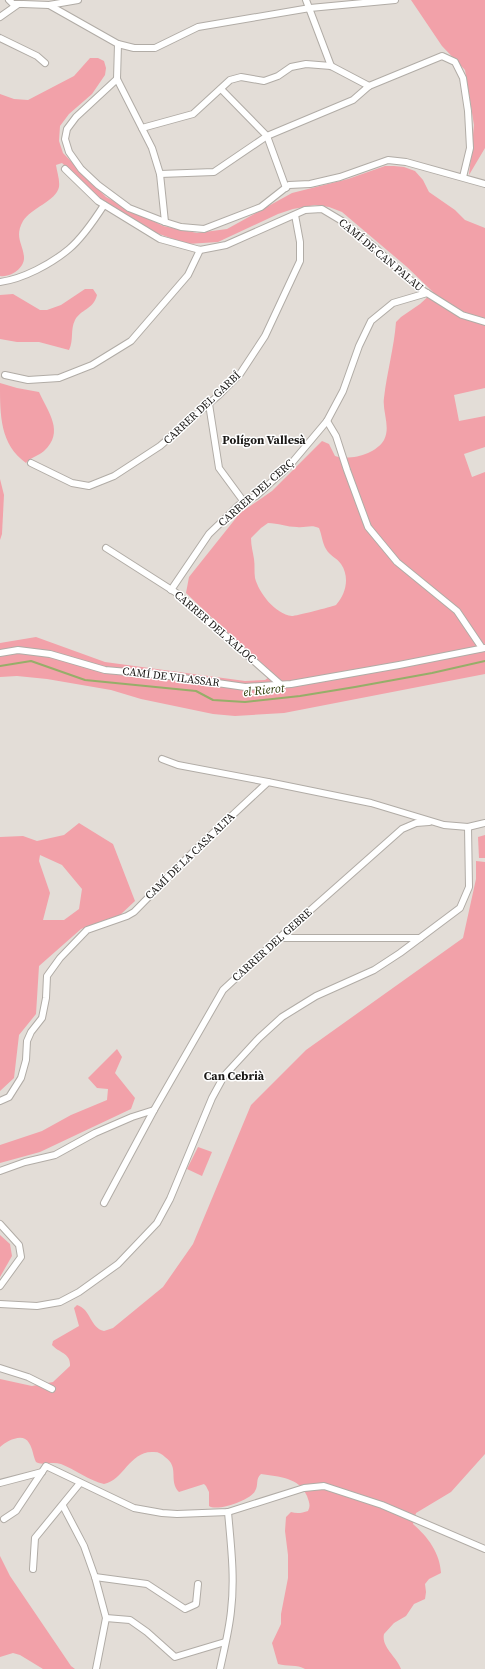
<svg xmlns="http://www.w3.org/2000/svg" width="485" height="1669" viewBox="0 0 485 1669" font-family="'Source Serif 4',serif">
  <style>
    .green { fill: #f2a1a9; fill-rule: evenodd }
    .lines { fill: none; stroke-linecap: round; stroke-linejoin: round }
    .stream { stroke: #96ae69; stroke-width: 2 }
    .street-casing { stroke: #b1aca6; stroke-width: 8 }
    .street { stroke: #fff; stroke-width: 6 }
    .labels { text-anchor: middle; dominant-baseline: central; stroke-width: 3; stroke-linejoin: round; paint-order: stroke }
    .street-label { font-size: 11px; fill: #1a1816; stroke: #fff }
    .neighbourhood-label { font-size: 12px; font-weight: bold; fill: #1a1816; stroke: #fff }
    .water-label { font-size: 12px; font-style: italic; fill: #2c3a05; stroke: #fff }
  </style>
  <rect width="100%" height="100%" fill="#e3ddd7"/>
  <g class="green">
    <path d="M411,0H485V148L469,175L474,125L465,70L442,46Z"/>
    <path d="M90,58H98L104,61L106,68L105,75L92,94L69,114L60,126L59,141L63,153L106,197L163,226L197,233L227,229L292,193L348,179L385,166H394L404,167L415,171L423,180L429,192L455,210L465,220L485,228V388L454,395L459,421L485,416V447L464,454L472,477L485,472V674L284,713L235,716L213,714L141,699L111,690L47,679L17,676L0,677V643L36,637L105,662L245,681L265,680L272,675L186,593L189,577L240,513L272,491L322,441L329,444L335,456C350,461 376,454 384,440C391,427 382,411 384,398C387,372 394,348 396,322L401,317L420,304L433,292L407,267L342,212L329,207L315,205L293,209L278,214L218,242L187,244L151,231L102,201L62,163L56,165C57,172 60,180 59,187C56,201 31,208 23,221C14,237 23,244 24,257C25,268 10,278 0,276V94L14,99L28,100L74,76ZM268,523C278,523 287,527 297,527C306,528 311,524 319,528C322,535 322,542 326,549C330,556 337,558 341,564C350,577 346,594 336,605C331,607 296,616 292,616C275,614 259,593 255,578C254,572 255,565 254,559C253,552 251,546 251,538L261,528Z"/>
    <path d="M85,289H93L97,295C93,310 81,309 75,320C70,330 74,340 69,350L39,342H17L0,339V295L13,294L40,310H47L61,305Z"/>
    <path d="M0,383L17,388L39,392C48,412 65,432 44,451C38,456 31,457 26,463C0,444 0,416 0,383Z"/>
    <path d="M0,479L4,495L2,534L0,540Z"/>
    <path d="M79,823L113,844L135,901L120,915L81,929L39,966L36,1014L19,1035L14,1078L0,1091V837L23,836L37,841L64,835ZM40,855L62,865L82,889L79,909L64,920H43L50,893L39,861Z"/>
    <path d="M485,835V858H479L478,837Z"/>
    <path d="M476,861L485,862V1454L451,1492L416,1513L413,1524C428,1537 440,1553 441,1573L429,1579L425,1584L426,1592L425,1599L414,1604L406,1616L394,1623L384,1634C381,1647 397,1657 401,1669H305C297,1664 287,1667 278,1664L272,1643L281,1624V1614L288,1578V1555L285,1531L286,1517L291,1512C297,1514 302,1513 308,1511C311,1505 309,1502 307,1496C299,1477 279,1477 261,1474C255,1479 259,1485 255,1491C251,1500 217,1512 209,1506V1492L206,1486L204,1484L179,1492C168,1481 180,1467 165,1457C162,1454 159,1452 154,1452C130,1450 124,1480 104,1484C90,1481 74,1469 61,1464C52,1461 42,1466 36,1462C33,1456 33,1449 29,1443C23,1432 7,1441 0,1447V1379L32,1386L53,1382L70,1366C71,1353 59,1353 52,1345L53,1341L79,1326L74,1308L77,1305C91,1309 90,1328 104,1331L113,1328L163,1287L193,1244L251,1105L306,1050L463,938L476,879Z"/>
    <path d="M117,1049L122,1057L115,1073L135,1098L131,1109L40,1152L0,1163V1145L42,1131L71,1115L107,1100L108,1089L97,1088L88,1078Z"/>
    <path d="M198,1147L212,1152L202,1176L187,1169Z"/>
    <path d="M0,1235L10,1244L12,1256L0,1277Z"/>
    <path d="M0,1556L10,1576L71,1666L75,1669H43L20,1655L13,1653L0,1657Z"/>
  </g>
  <g class="lines">
    <path class="stream" d="M0,666L31,661L85,680L196,691L213,700L245,702L300,696L355,687L432,673L485,661"/>
    <g class="street-casing">
      <g id="street">
        <path d="M9,0L13,4H21"/>
        <path d="M306,0L331,66"/>
        <path d="M23,4L49,5L118,44L117,79L152,148L160,174L165,222"/>
        <path d="M49,5L78,0"/>
        <path d="M0,17L17,5"/>
        <path d="M0,38L37,56L45,63"/>
        <path d="M118,44L134,48H155L198,27L310,8L395,0"/>
        <path d="M117,79L76,117L67,129L65,139L69,152L81,169L98,185L129,208L165,222L181,227L204,229L261,207L289,185L310,184L340,177L388,160L406,162L485,184"/>
        <path d="M221,89L267,136L286,188"/>
        <path d="M142,128L193,114L230,80L241,77L264,81L278,76L291,67L306,64L331,66L369,86"/>
        <path d="M65,169L98,201L160,239L200,250L226,245L305,210L322,209L342,221L372,245L419,288L462,315L485,322"/>
        <path d="M160,174L214,172L267,136L353,100L369,86L442,56L455,62L463,78L468,111L470,148L463,177"/>
        <path d="M0,282C23,279 51,264 69,249C82,238 95,219 104,205"/>
        <path d="M5,375L28,380L59,378L92,365L131,341L188,275L200,250"/>
        <path d="M209,404L219,468L244,502"/>
        <path d="M327,421L336,436L347,470L368,527L397,562L457,611L482,648"/>
        <path d="M31,463L72,483L89,486L114,476L160,446L219,395L240,374L265,336L300,261V242L295,215"/>
        <path d="M106,548L178,594L280,684"/>
        <path d="M171,590L209,534L239,505L256,496L290,465L327,421L343,391L359,346L371,321L393,303L427,293"/>
        <path d="M0,653L18,650L50,654L105,670L162,675L245,687L291,684L399,665L485,648"/>
        <path d="M162,759L178,765L268,782"/>
        <path d="M279,938H420"/>
        <path d="M0,1101L9,1097L21,1078L26,1060L27,1041L31,1032L42,1018L46,998L47,976L60,958L87,930L127,916L134,912L194,851L268,782L371,803L444,825L468,827L485,823"/>
        <path d="M0,1171L25,1162L55,1155L95,1133L132,1117L154,1110L223,990L279,938L402,829L416,823L429,822"/>
        <path d="M104,1203L154,1110"/>
        <path d="M0,1224L19,1245L21,1257L0,1286"/>
        <path d="M0,1304L37,1306L60,1302L79,1292L118,1264L157,1223L170,1199L212,1098L224,1076L259,1038L282,1017L316,996L374,970L400,953L460,908L469,887L468,827"/>
        <path d="M0,1368L28,1377L52,1389"/>
        <path d="M0,1483L42,1472"/>
        <path d="M63,1506L84,1546L95,1577L106,1618L96,1669"/>
        <path d="M4,1519L16,1511L46,1466L134,1508L162,1513L177,1514L228,1512L304,1488L324,1486L382,1505L485,1549"/>
        <path d="M33,1569L35,1538L80,1483"/>
        <path d="M95,1577L147,1584L185,1609L196,1604L198,1584"/>
        <path d="M106,1618L130,1620L147,1632L175,1657L225,1642"/>
        <path d="M220,1669C224,1650 229,1631 231,1611C235,1578 231,1546 228,1512"/>
      </g>
    </g>
    <use href="#street" class="street"/>
  </g>
  <g class="labels">
    <g class="street-label">
      <text transform="translate(381 255) rotate(40)">CAMÍ DE CAN PALAU</text>
      <text transform="translate(202 408) rotate(-43)">CARRER DEL GARBÍ</text>
      <text transform="translate(256 493) rotate(-41)">CARRER DEL CERÇ</text>
      <text transform="translate(215 627) rotate(41)">CARRER DEL XALOC</text>
      <text transform="translate(171 677) rotate(7)">CAMÍ DE VILASSAR</text>
      <text transform="translate(190 856) rotate(-44)">CAMÍ DE LA CASA ALTA</text>
      <text transform="translate(272 945) rotate(-42)">CARRER DEL GEBRE</text>
    </g>
    <g class="neighbourhood-label">
      <text x="264" y="440">Polígon Vallesà</text>
      <text x="234" y="1076">Can Cebrià</text>
    </g>
    <g class="water-label">
      <text transform="translate(264 690) rotate(-6)">el Rierot</text>
    </g>
  </g>
</svg>
